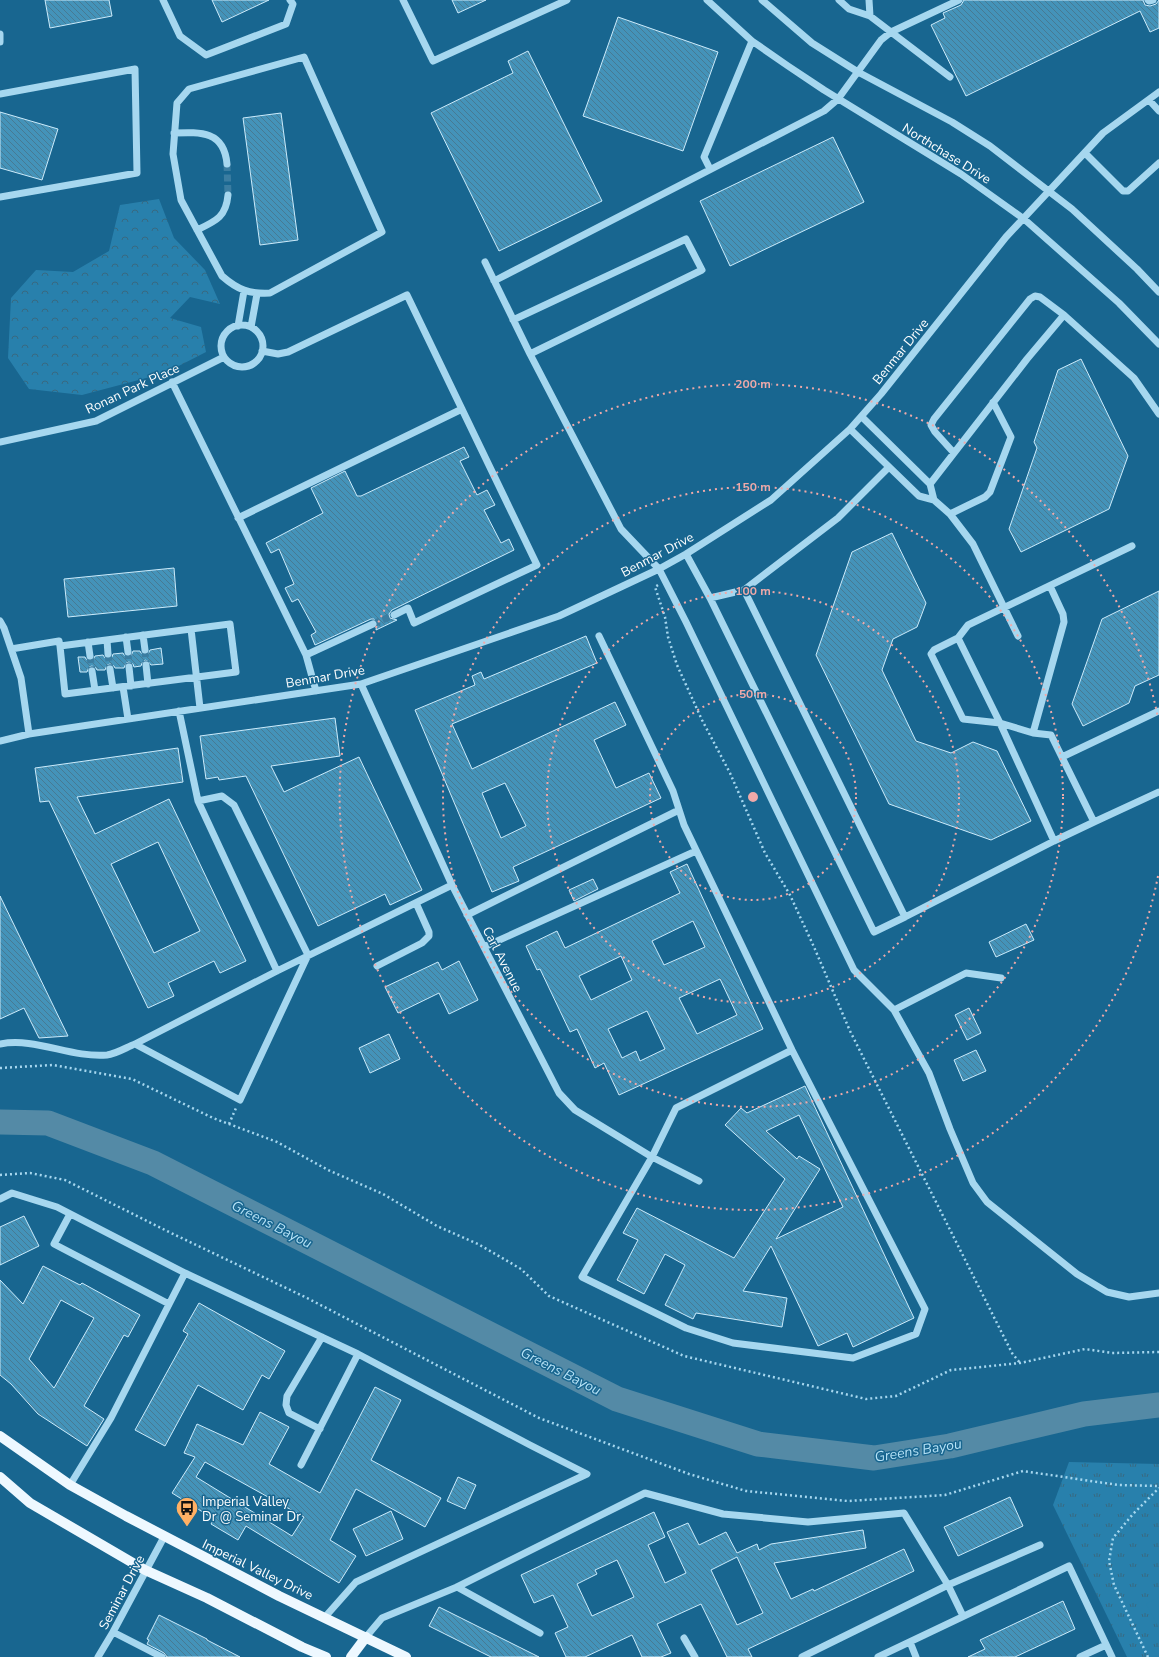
<svg xmlns="http://www.w3.org/2000/svg" width="1159" height="1657" font-family="'Nunito Sans',sans-serif">
<style>
.forest{fill:url(#forest-crowns)}
.park{fill:url(#park-tufts)}
.pitch{fill:#2880ac}
.lines{fill:none;stroke-linecap:round;stroke-linejoin:round}
.river{stroke:#548aa6;stroke-width:25}
.building{fill:url(#building-back-hatch);stroke:#ccebfb;fill-rule:evenodd}
.minor-tunnel{stroke:#3b7da1;stroke-width:7;stroke-dasharray:7 3.5;stroke-linecap:butt}
.path{stroke:#a6d7ef;stroke-width:2.5;stroke-dasharray:2 3;stroke-linecap:butt}
.minor{stroke:#a6d7ef;stroke-width:7}
.major{stroke:#eef8ff;stroke-width:10}
.ring{fill:none;stroke:#efa9a9;stroke-width:2;stroke-dasharray:2 4}
.labels{text-anchor:middle;stroke-width:3;stroke-linejoin:round;paint-order:stroke}
.street-label{font-size:13px;fill:#fff;stroke:#186690}
.poi-label{font-size:13px;fill:#fff;stroke:#186690;text-anchor:start}
.water-label{font-size:14px;font-style:italic;fill:#b6e2f6;stroke:#186690}
.centre{fill:#efa9a9;stroke:#186690;stroke-width:2}
.ring-label{font-size:12px;text-anchor:middle;font-weight:bold;fill:#efa9a9;stroke:#186690;stroke-width:3;stroke-linejoin:round;paint-order:stroke}
</style>
<defs>
<pattern id="forest-crowns" width="20" height="18" patternUnits="userSpaceOnUse"><rect width="20" height="18" fill="#2880ac"/><path d="M2 6a3 3 0 1 1 6 0M12 15a3 3 0 1 1 6 0" fill="none" stroke="#386981"/></pattern>
<pattern id="park-tufts" width="24" height="20" patternUnits="userSpaceOnUse"><rect width="24" height="20" fill="#2880ac"/><path d="M3 7l-1-3M5 7V3M7 7l1-3M15 17l-1-3M17 17v-4M19 17l1-3" fill="none" stroke="#386981"/></pattern>
<pattern id="building-back-hatch" width="6" height="6" patternUnits="userSpaceOnUse"><rect width="6" height="6" fill="#4493b9"/><path d="M-1 5l2 2M0 0l6 6M5-1l2 2" fill="none" stroke="#477a93"/></pattern>
</defs>
<rect width="100%" height="100%" fill="#186690"/>
<path class="forest" d="M159 199 174 238 205 270 220 304 190 297 170 318 201 327 206 352 165 373 82 395 29 389 8 358 11 298 36 270 73 272 109 251 120 205Z"/>
<path class="park" d="M1069 1462 1159 1464V1657H1127L1053 1505Z"/>
<path class="pitch" d="M1159 1597V1628L1146 1604Z"/>
<g class="lines">
<path class="river" d="M0 1122 48 1123 153 1163 617 1399 758 1444 874 1458 950 1446 1084 1414 1159 1405"/>
</g>
<path class="building" d="M45 0H109L112 16 50 28Z
M212 0H269L222 22Z
M452 0H486L458 13Z
M964 0H1143L1145 5 1150 6 1156 4 1159 0V28L1150 32 1140 11 966 96 931 25 945 18 943 13 961 5Z
M618 17 718 52 683 151 583 116Z
M528 51 602 201 499 251 431 113 513 73 508 61Z
M0 112 58 129 42 180 0 168Z
M281 113 298 240 260 245 243 118Z
M833 137 864 202 730 266 700 201Z
M1081 359 1128 456 1109 509 1021 552 1009 529 1037 448 1034 442 1058 370Z
M464 447 469 457 460 461 477 495 487 490 495 505 484 510 501 543 509 539 514 550 392 610 389 614 390 618 397 620 376 630 377 622 374 619H371L315 645 311 635 316 632 298 599 292 602 285 588 294 584 279 549 271 553 266 543 323 513 311 488 345 471 357 496H361Z
M892 533 926 603 917 627 893 639 882 670 916 741 951 753 973 742 997 751 1031 821 991 840 889 804 816 655 852 552Z
M174 568 177 606 68 617 64 579Z
M1159 591V675L1135 686 1129 703 1083 726 1072 704 1102 619Z
M586 636 597 663 452 724 472 769 615 702 626 725 594 740 616 788 649 773 661 798 513 867 519 881 492 892 415 710 475 685 472 676 481 672 484 679ZM505 783 526 826 501 838 482 793Z
M161 648 163 664 151 665 148 661 145 660 142 663 141 666 134 667 133 664 129 662 126 663 124 668H115L114 666 110 664 107 665 105 670H97L96 668 92 666 89 667 87 672H80L78 657H85L86 659 90 661 93 660 95 656 103 655 105 658 109 659 112 657 113 654 123 653 124 655 128 657 131 656 133 651H140L141 653 145 655 148 654 150 650Z
M335 718 340 756 271 766 284 792 359 757 422 890 390 905 385 894 318 926 246 776 219 780 218 777 206 779 200 736Z
M178 748 183 782 77 797 95 834 169 799 246 961 220 973 214 961 168 983 174 996 148 1008 49 801 40 802 35 768ZM158 842 200 931 154 953 111 864Z
M687 864 763 1029 619 1095 604 1063 595 1068 577 1029 570 1032 540 969 537 970 526 946 557 931 565 948 680 893 670 872ZM693 921 705 947 664 965 652 941ZM621 956 632 980 591 1000 579 976ZM720 979 737 1015 697 1034 679 998ZM647 1011 665 1049 640 1061 636 1051 622 1058 608 1029Z
M593 879 598 889 574 901 569 890Z
M0 896 68 1036 39 1038 24 1008 0 1019Z
M1026 924 1034 940 996 957 989 942Z
M459 961 478 1000 449 1014 439 993 398 1013 385 987 438 962 442 970Z
M969 1008 981 1033 967 1040 955 1015Z
M389 1034 400 1059 370 1073 359 1048Z
M976 1050 986 1071 963 1081 954 1060Z
M805 1086 914 1318 853 1347 847 1333 818 1346 771 1246 743 1291 787 1298 782 1327 696 1313 693 1319 665 1305 685 1265 665 1254 644 1294 617 1280 638 1240 623 1233 637 1208 734 1258 785 1179 725 1125 741 1108 747 1113ZM799 1115 843 1207 776 1239 820 1169 799 1156 797 1159 766 1131Z
M24 1216 39 1246 0 1265V1227Z
M43 1266 80 1285 82 1283 140 1315 128 1337 124 1335 84 1406 104 1419 87 1446 38 1414 11 1384 0 1375V1280L23 1304ZM61 1300 94 1318 54 1388 29 1359Z
M199 1303 285 1351 269 1379 262 1375 243 1410 198 1385 165 1446 135 1430 188 1334 183 1331Z
M375 1387 401 1400 371 1460 441 1498 425 1527 356 1489 330 1540 356 1556 339 1583 246 1526 238 1540 211 1524 214 1519 172 1493 195 1457 184 1453 197 1424 243 1445 260 1412 289 1427 269 1464 320 1493ZM205 1462 304 1517 292 1536 196 1477Z
M458 1477 476 1485 465 1509 447 1501Z
M1010 1497 1023 1526 958 1556 944 1527Z
M391 1511 403 1539 366 1556 353 1529Z
M654 1512 665 1537 648 1545 665 1583 686 1573 667 1532 688 1523 699 1545 726 1532 737 1553 757 1544 759 1550 771 1544 863 1530 866 1548 774 1563 791 1599 813 1589 814 1591 904 1549 914 1571 748 1649 752 1657H727L701 1604 657 1624 671 1653 661 1657H642L632 1635 585 1657H566L555 1633 568 1627 553 1595 534 1603 521 1575ZM737 1557 763 1613 737 1625 711 1570ZM617 1560 634 1597 592 1616 577 1584 597 1574 595 1570Z
M1063 1601 1075 1629 1015 1657H968L985 1649 980 1640Z
M439 1607 539 1657H491L429 1626Z
M159 1615 207 1639V1640L240 1657H167L164 1653 147 1644 149 1640 147 1639Z"/>
<g class="lines">
<path class="minor-tunnel" d="M227 164 228 195
M373 624 394 615
M145 650 146 665
M128 652 129 667
M108 654 110 669
M90 656 92 671"/>
<path class="path" d="M658 585 655 587 665 617 668 637 677 665 702 720 730 773 765 853 790 895 814 947 850 1031 1012 1353 1020 1363
M0 1068 53 1065 132 1079 213 1118 277 1142 328 1170 383 1194 437 1226 478 1244 521 1269 549 1296 684 1356 866 1399 896 1396 951 1370 1020 1363 1085 1349 1112 1353 1159 1352
M229 1124 236 1108
M0 1175 30 1173 65 1180 169 1232 307 1298 539 1418 689 1474 746 1491 848 1501 945 1495 1023 1471 1118 1485 1159 1486
M1148 1657 1114 1585 1109 1561 1113 1538 1133 1514 1159 1488"/>
<path class="minor" d="M163 0 180 36 206 55 286 24 293 4 290 0
M403 0 433 61 567 0
M707 0 752 41 788 66 824 90 961 174 1024 219 1119 303 1159 344
M762 0 812 43 858 72 952 122 990 146 1072 209 1137 269 1159 292
M839 0 849 9 870 16 950 77
M869 0 870 16
M1148 0 1149 1 1153 0
M0 34V42
M304 57 382 232 270 293C249 294 238 290 222 276L181 200 173 154 177 103 189 89Z
M0 94 135 69 137 173 0 197
M1149 100 1159 111
M174 133C201 132 224 131 227 164
M1085 153 1123 191H1128L1159 163
M710 169 704 157 752 41
M197 230C216 221 226 217 228 195
M485 262 530 354 621 529 659 569 686 622 854 970 894 1010 929 1073 950 1129 973 1183 987 1202 1077 1274 1107 1292 1129 1297 1159 1293
M494 281 824 111 838 99 881 40 891 32 959 0
M513 320 686 239 702 270 530 354
M221 346a21 21 0 1 1 42 0a21 21 0 1 1-42 0Z
M238 326 244 291
M251 327 257 294
M262 351 278 354 288 352 407 295 537 565 414 623 408 608 394 615
M172 382 306 655 316 691
M850 429 919 496 934 500 930 484 862 417
M0 442 96 421 224 357
M954 453 935 432 931 425 934 419 1030 299 1035 296 1040 297 1064 315
M930 484 1027 359 1064 315 1134 378 1159 414
M934 500 950 514 973 544 1018 636
M950 514 985 497 990 492 1011 437 993 402
M238 518 462 409
M686 554 710 598 874 932 905 917 744 590 838 518 889 467
M710 598 744 590
M0 621 4 628 21 678 29 734
M143 635 145 650
M599 636 673 791 684 825 792 1050 925 1309 916 1334 853 1358 733 1343 686 1328 582 1277 652 1157 676 1108 792 1050
M126 637 128 652
M958 638 1000 723 963 719 931 654 934 650 958 638 968 625 1132 546
M107 640 108 654
M88 642 90 656
M60 646 65 694 236 672 230 624 191 629
M11 649 59 641 60 646 191 629 200 708
M306 655 373 624
M146 665 148 684
M129 667 131 686
M110 669 113 688
M92 671 95 690
M361 684 452 885 559 1093 575 1110 652 1157 699 1181
M123 687 128 719
M179 711 198 801
M1000 723 1033 733 1051 735 1094 822 1159 792
M1033 733 1064 622 1063 614 1050 586
M0 741 29 734 361 684 559 616 659 569 686 554 771 500 850 429 881 394 1006 237 1103 133 1159 92
M1062 757 1159 711
M1054 841 1094 822
M467 915 679 810
M905 917 1054 841 1000 723
M484 947 696 851
M377 966 422 943 429 936V932L416 903
M894 1010 966 973 1001 978
M0 1044C36 1037 70 1058 107 1055 116 1054 127 1047 135 1044L240 1100 308 955 234 805 222 796 198 801 277 971
M135 1044 277 971 452 885
M0 1199 12 1193 57 1207 185 1273 358 1354 530 1445 587 1474 356 1582 325 1617
M70 1214 54 1244 169 1304
M320 1429 289 1413 286 1405 287 1396 322 1337
M301 1465 358 1354
M70 1485 111 1418 185 1273
M457 1587 540 1633
M113 1632 162 1657
M366 1637 382 1618 457 1587 645 1493 723 1514 808 1522 904 1513 948 1585 963 1616
M684 1638 695 1657
M910 1642 916 1657
M98 1657 113 1632 164 1537
M802 1657 948 1585 1040 1545
M878 1657 1069 1566 1112 1657
M1080 1657 1106 1645"/>
<path class="major" d="M0 1436 70 1485 126 1516 279 1596 406 1657
M0 1477 30 1503 145 1570 207 1598 302 1647 326 1657
M351 1657 366 1637"/>
</g>
<g class="ring">
<circle cx="753" cy="797" r="103"/>
<circle cx="753" cy="797" r="206"/>
<circle cx="753" cy="797" r="310"/>
<path d="M1158 876A413 413 0 1 1 1158 718"/>
</g>
<defs>
<g id="bus-pin" transform="scale(1.15)"><path d="M0 17L-7.5 6A9.5 9.5 0 1 1 7.5 6Z" fill="#ffb064" stroke="#186690"/><path d="M-5-6H5V4H4V6H2V4H-2V6H-4V4H-5ZM-3.5-4V0h7V-4ZM-3.5 1.2v1.5H-2V1.2ZM2 1.2v1.5H3.5V1.2Z" fill="#111"/></g>
</defs>
<g fill-rule="evenodd">
<use href="#bus-pin" x="187" y="1508"/>
</g>
<g class="labels">
<g class="street-label">
<text transform="translate(947 153) rotate(32)" y="5">Northchase Drive</text>
<text transform="translate(900 351) rotate(-51)" y="5">Benmar Drive</text>
<text transform="translate(132 388) rotate(-25)" y="5">Ronan Park Place</text>
<text transform="translate(657 554) rotate(-28)" y="5">Benmar Drive</text>
<text transform="translate(325 676) rotate(-10)" y="5">Benmar Drive</text>
<text transform="translate(503 959) rotate(63)" y="5">Carl Avenue</text>
<text transform="translate(258 1569) rotate(26)" y="5">Imperial Valley Drive</text>
<text transform="translate(121 1592) rotate(-62)" y="5">Seminar Drive</text>
</g>
<g class="poi-label">
<text x="202" y="1506">Imperial Valley<tspan x="202" dy="15">Dr @ Seminar Dr</tspan></text>
</g>
<g class="water-label">
<text transform="translate(272 1224) rotate(27)" y="5">Greens Bayou</text>
<text transform="translate(561 1371) rotate(27)" y="5">Greens Bayou</text>
<text transform="translate(918 1450) rotate(-9)" y="5">Greens Bayou</text>
</g>
</g>
<circle cx="753" cy="797" r="6" class="centre"/>
<g class="ring-label">
<text x="753" y="388">200 m</text>
<text x="753" y="491">150 m</text>
<text x="753" y="595">100 m</text>
<text x="753" y="698">50 m</text>
</g>
</svg>
